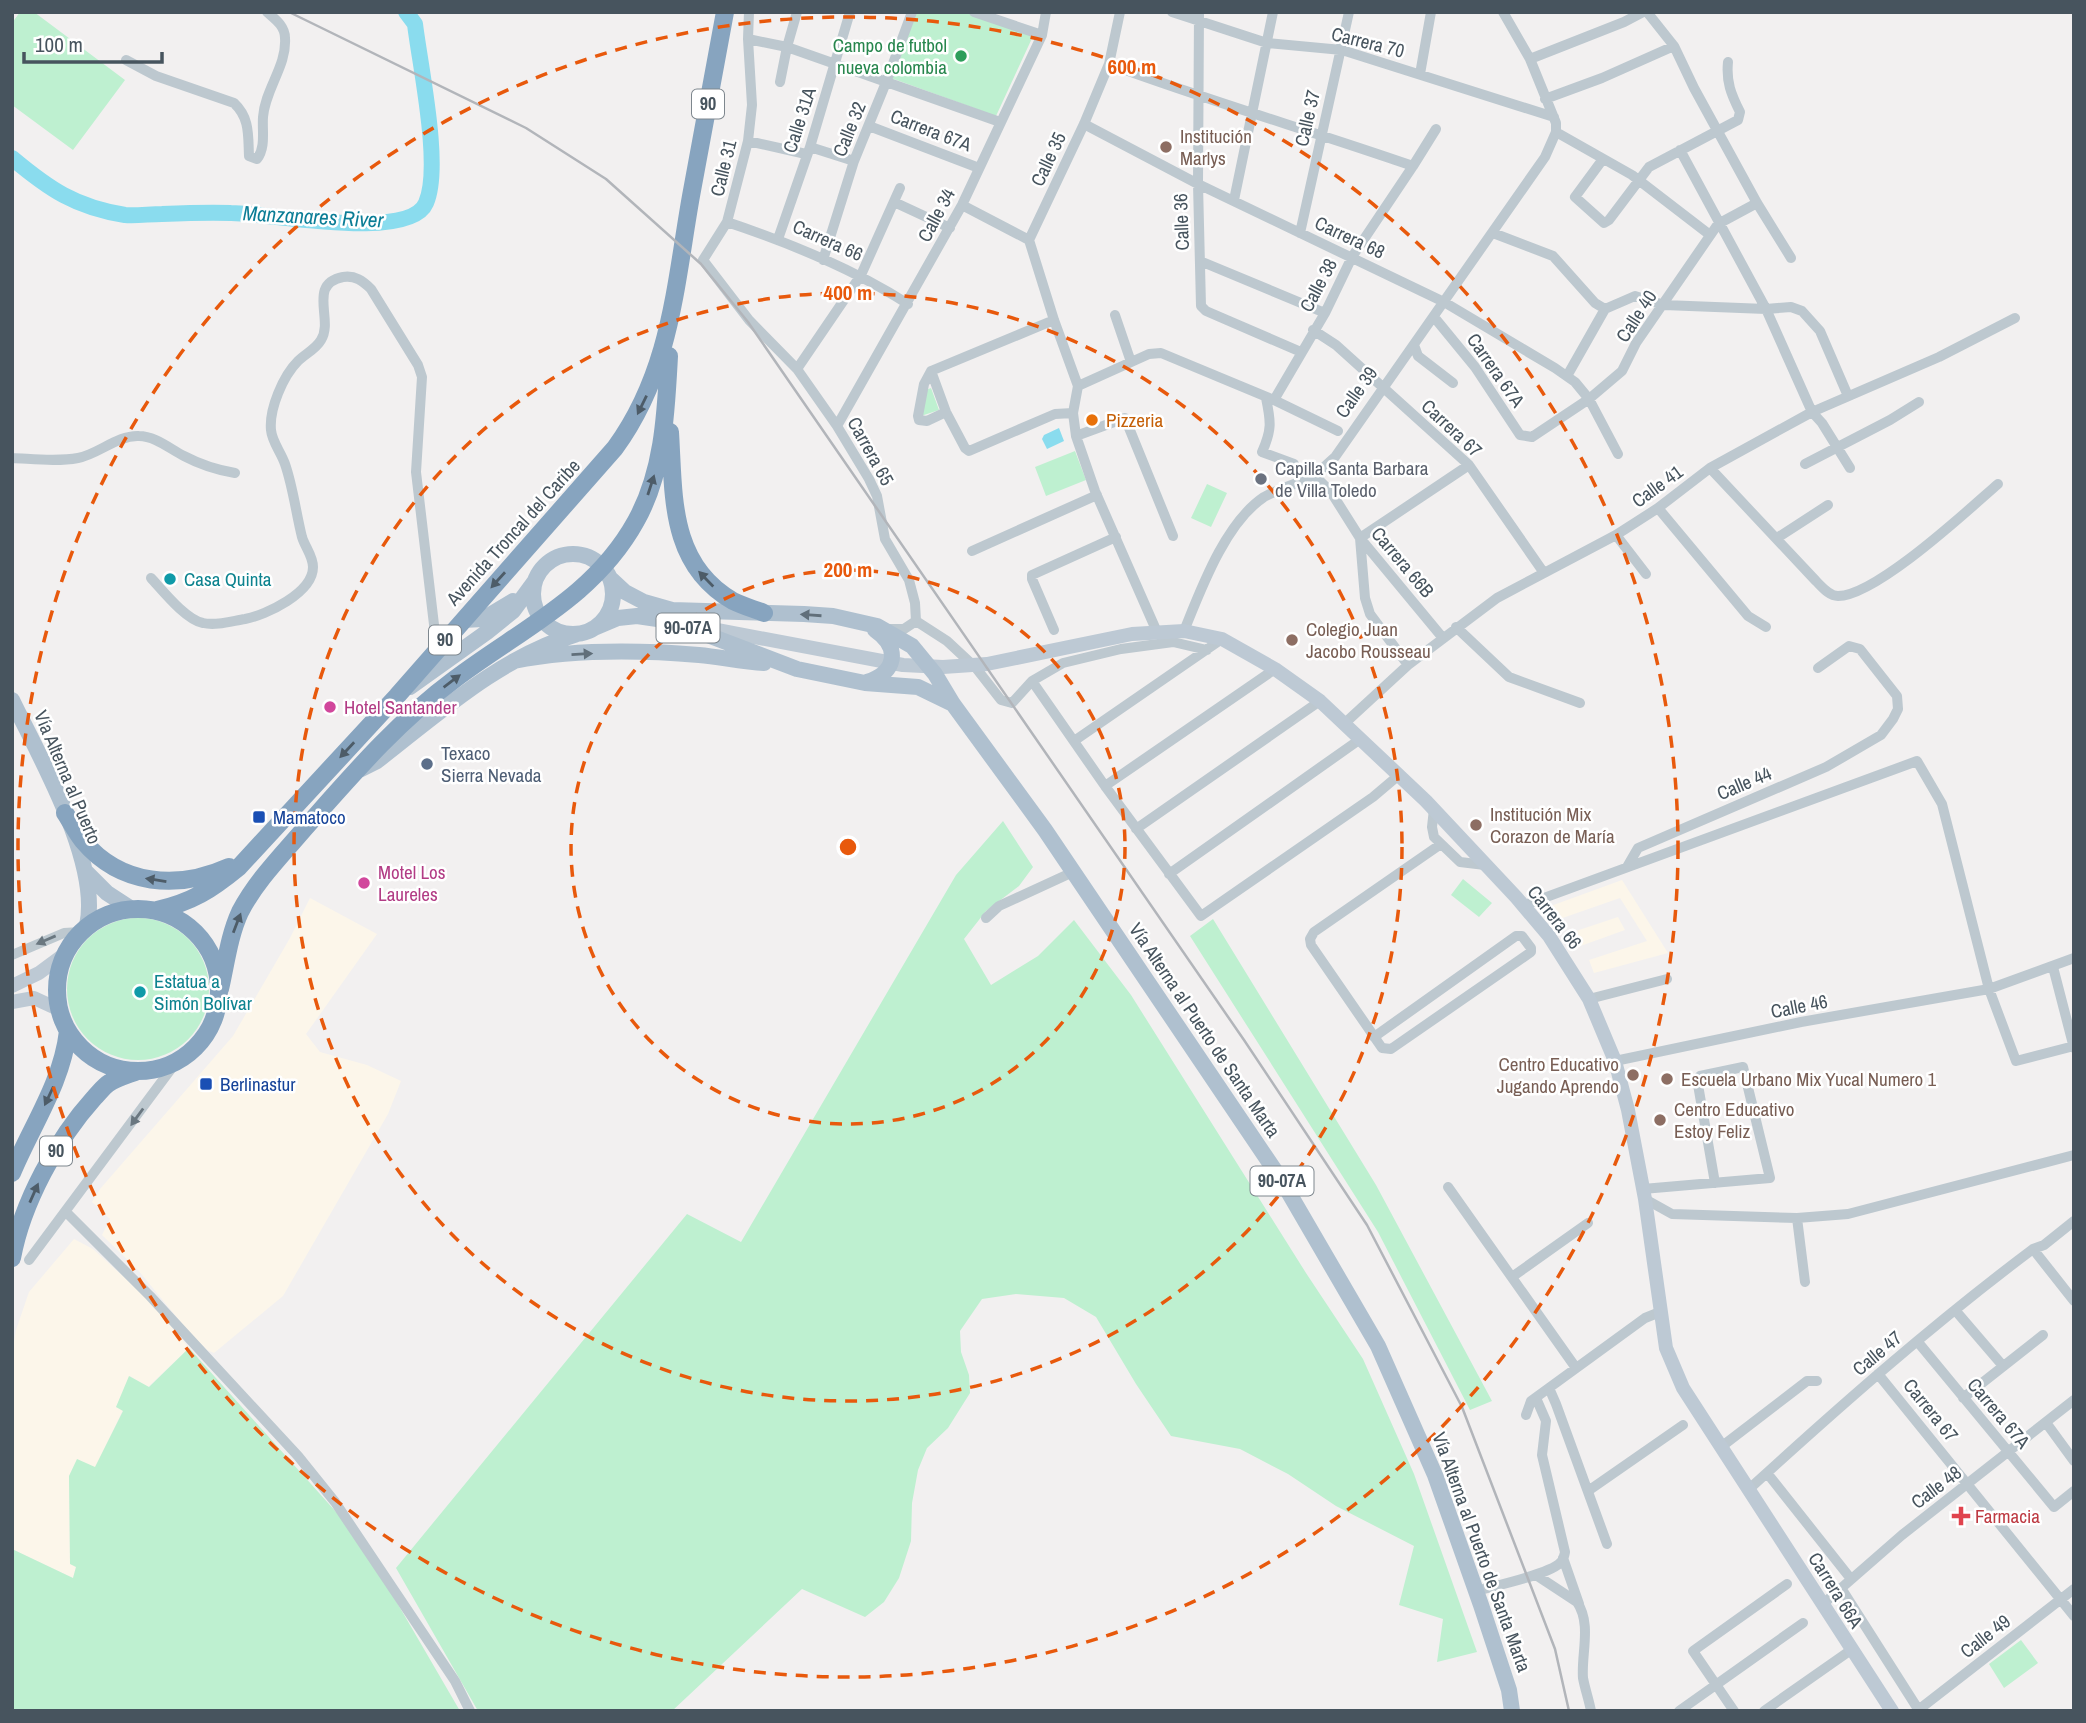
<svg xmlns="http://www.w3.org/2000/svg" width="2086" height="1723" font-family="'Archivo Narrow',sans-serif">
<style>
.commercial{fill:#fcf6ea}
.green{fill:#bef0d0}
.water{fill:#8adcee}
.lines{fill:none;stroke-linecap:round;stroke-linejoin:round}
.river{stroke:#8adcee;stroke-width:16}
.street{stroke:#bdc8cf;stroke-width:10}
.secondary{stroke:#bdc9d4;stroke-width:14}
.primary{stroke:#afc0cf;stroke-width:16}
.highway{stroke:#87a4bf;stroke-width:18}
.rail{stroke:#b2b5ba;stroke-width:2.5}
.oneway{fill:#4d5c68}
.oneway2{fill:#616f7a}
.oneway3{fill:#6a7780}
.ring{fill:none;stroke:#e8590c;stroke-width:3.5;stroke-dasharray:12 9}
.leisure-dot{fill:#2e9e5b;stroke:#fff;stroke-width:2.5}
.education-dot{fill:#8d6e63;stroke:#fff;stroke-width:2.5}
.food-dot{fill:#e8710a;stroke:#fff;stroke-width:2.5}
.worship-dot{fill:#6b7280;stroke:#fff;stroke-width:2.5}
.culture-dot{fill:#0f9aa8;stroke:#fff;stroke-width:2.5}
.hotel-dot{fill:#d1479c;stroke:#fff;stroke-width:2.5}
.service-dot{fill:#5c6f8a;stroke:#fff;stroke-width:2.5}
.transit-dot{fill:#1a4fb4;stroke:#fff;stroke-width:2.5}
.health-dot{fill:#e0444e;stroke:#fff;stroke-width:2.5}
.labels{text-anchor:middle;stroke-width:5;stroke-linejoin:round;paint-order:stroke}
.shield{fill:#fff;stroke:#7e878e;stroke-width:2}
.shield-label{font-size:18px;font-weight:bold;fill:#47545e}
.street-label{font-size:19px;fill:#47545e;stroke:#fff}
.leisure-label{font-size:19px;fill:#27864d;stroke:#fff;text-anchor:end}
.education-label{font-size:19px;fill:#785e54;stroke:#fff;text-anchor:start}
.food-label{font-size:19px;fill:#c56008;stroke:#fff;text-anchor:start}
.worship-label{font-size:19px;fill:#5b616d;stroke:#fff;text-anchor:start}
.culture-label{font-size:19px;fill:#0d838f;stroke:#fff;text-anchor:start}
.hotel-label{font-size:19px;fill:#b23c85;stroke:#fff;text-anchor:start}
.service-label{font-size:19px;fill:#4e5e75;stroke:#fff;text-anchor:start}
.transit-label{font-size:19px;fill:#164399;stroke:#fff;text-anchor:start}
.health-label{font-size:19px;fill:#be3a42;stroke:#fff;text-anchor:start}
.water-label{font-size:21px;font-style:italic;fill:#0b7d96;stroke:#fff}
.centre{fill:#e8590c;stroke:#fff;stroke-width:3.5}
.ring-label{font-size:21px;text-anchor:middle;font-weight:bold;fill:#e8590c;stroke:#fff;stroke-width:5;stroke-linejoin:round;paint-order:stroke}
</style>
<rect width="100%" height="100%" fill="#f2f0f0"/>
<path class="commercial" d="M1622 880 1668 953 1594 973 1589 960 1647 941 1620 898 1554 921 1548 907Z
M310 898 377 934 306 1034 320 1052 367 1065 401 1081 388 1114 283 1296 214 1353 207 1350 189 1332 138 1270 102 1235 110 1219 92 1202 100 1189 233 1036 290 938Z
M1618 917 1625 930 1575 948 1570 933Z
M74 1239 93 1249 151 1302 189 1348 148 1387 130 1376 116 1407 123 1410 95 1468 77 1460 69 1476 70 1563 76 1567 73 1578 12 1549V1353L16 1330 29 1292Z"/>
<path class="green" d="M20 12H34L125 80 73 150 12 105V23Z
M916 12H970L1034 34 996 116 891 78Z
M931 388 939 410 921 416 926 390Z
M1075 451 1086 480 1046 496 1035 467Z
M1207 484 1227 493 1211 527 1191 518Z
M1003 821 1033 867 1019 886 986 911 964 939 991 985 1038 956 1074 920 1131 995 1306 1273 1363 1359 1414 1474 1477 1652 1437 1662 1443 1619 1399 1605 1414 1546 1336 1506 1288 1474 1240 1449 1171 1436 1136 1384 1096 1317 1064 1298 1016 1294 982 1299 960 1331 961 1352 969 1375 970 1393 948 1428 927 1448 918 1470 912 1503 911 1541 899 1578 884 1602 865 1617 802 1589 672 1711H478L396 1568 687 1214 741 1242 956 875Z
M1463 879 1492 903 1479 917 1451 895Z
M67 989a71 71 0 1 1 142 0a71 71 0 1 1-142 0Z
M1213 919 1376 1185 1492 1401 1470 1410 1378 1232 1190 936Z
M189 1348 346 1523 378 1570 460 1711H12V1549L73 1578 76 1567 70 1564 69 1476 77 1459 95 1467 123 1411 116 1407 129 1376 149 1387Z
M2021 1640 2038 1663 2004 1688 1989 1664Z"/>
<path class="water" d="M1059 428 1064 441 1047 449 1042 439 1044 435Z"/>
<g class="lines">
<path class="river" d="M12 158C49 189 75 207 125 215 136 216 150 214 162 214 185 213 208 212 231 213 267 213 410 242 426 203 442 167 420 66 415 24L406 12"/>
<path class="street" d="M749 12 748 39 752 105 748 141 727 222 703 260 749 320 797 369 837 426 869 479 877 496 885 539 909 580 915 603 916 621 947 641 976 668 1001 700 1012 703 1032 681 1063 663 1121 649 1173 642 1207 650
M974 12 1042 35
M1120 12 1109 64 1084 124 1029 240 1054 320 1078 386 1073 413 1076 436 1095 491 1157 632
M1172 12 1267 43 1342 50 1554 117
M1199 12 1198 184 1201 306 1206 311 1301 352
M1647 12 1674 46 1694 88 1757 203 1791 258
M748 39 787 47 1000 122
M1530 59 1624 22 1643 12
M126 60 156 76 234 103C250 118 248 135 249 156L257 159C266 147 262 131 263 117 265 89 287 66 285 38 285 26 275 19 267 12
M1109 64C1209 101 1312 131 1413 166L1352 257 1325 313 1274 400
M1420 74 1431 12
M780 82 787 47 797 12
M1545 99 1602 78 1674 46
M1084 124 1198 184 1444 302 1555 368 1575 382 1589 399 1618 454
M869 126 979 168
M1556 132 1632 175 1710 235
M748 141 806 154
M810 147 854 161
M1680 150 1766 309 1812 412 1822 423 1850 468
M1603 159 1575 197 1604 223 1609 220 1649 167 1738 120 1740 112C1731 94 1726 82 1728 62
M1413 166 1436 129
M1234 200 1273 12
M894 202 950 228
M962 205 1029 240
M727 222C790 243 852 268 908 304
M1300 233 1349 12
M1493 233 1553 256 1595 303 1605 309 1635 296 1664 305 1766 309 1791 307 1802 311 1820 331 1848 396
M778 239 810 147 850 12
M823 260 854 161 887 80 912 12
M1200 261 1325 313
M1115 315 1131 362
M1434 317 1475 367 1520 435 1532 437 1589 399 1622 371 1636 343 1718 224 1757 203
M1313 330 1336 345 1469 465 1544 573
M1414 345 1418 356 1453 383
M797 369 861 275 900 188
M931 371 946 412 965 448 969 451 1055 414 1073 413
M931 371 1054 320
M931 371 924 384 918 416 919 420 927 421 946 412
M1567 376 1605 309
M1078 386 1149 354 1161 353 1274 400 1338 431
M1266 398C1271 422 1272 430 1262 452L1294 464
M837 426 962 205 1042 35 1046 12
M1076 436 1125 418 1173 536
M12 458C34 459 57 462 78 458 99 454 117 435 139 436 155 436 170 449 184 456 201 465 217 470 235 473
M1805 464 1890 420 1919 402
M1710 468 1816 581C1822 587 1829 596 1838 596 1876 596 1968 510 1998 484
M1314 475 1331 492 1360 538 1442 637
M1658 508 1748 616 1766 627
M1616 535 1646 574
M1777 538 1828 505
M972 551 1097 495
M151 578C163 591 186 620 203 623 216 626 232 621 245 619 266 615 313 593 313 567 313 556 305 547 302 537 296 513 293 487 285 464 281 452 272 442 271 430 269 409 283 376 298 361 305 354 316 349 321 340 334 320 307 284 343 277 355 275 363 281 371 289L418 365 422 377 416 472 437 650
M1456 627 1509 677 1580 703
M886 629H904L916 621
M1054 630 1032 579V575L1116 537
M1184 631C1201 589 1225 523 1264 497 1280 488 1298 484 1314 475 1321 471 1328 463 1335 457L1545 157 1556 132V123L1530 59 1503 12
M1408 665 1370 614 1365 598 1360 538 1469 465
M1032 681 1105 786 1201 916 1373 797 1399 775
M1345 723 1408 665 1497 598 1616 535 1658 508 1710 468 1812 412 1939 357 2015 318
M1074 741 1222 639
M1105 786 1275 669
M1434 809 1432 827 1434 837 1460 862 1485 865
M1136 829 1320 701
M1627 867 1638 848 1826 767 1881 735 1893 719 1898 709 1897 696 1860 649 1849 646 1818 668
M1169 874 1359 740
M1522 906 1917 761 1942 804 1989 989 2016 1061 2074 1046
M986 918 999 906 1073 872
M12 955 64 933 81 932
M2053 967 2074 1048
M1589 999 1667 979
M1374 1037 1516 936H1522L1531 948V952L1391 1049 1382 1048 1311 945 1310 939 1314 932 1441 844
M1615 1061 1801 1022 1989 989 2074 958
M1448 1187 1576 1368
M1643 1189 1770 1178 1743 1067 1700 1076 1697 1079 1715 1183
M1645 1199 1672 1214 1797 1218 1848 1214 2074 1155
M66 1212 150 1296 298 1456 335 1502 455 1681 470 1711
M1797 1218 1805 1282
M2033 1249 2074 1301
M29 1260 177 1061
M1512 1277 1588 1223
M1955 1310 2003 1366
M1917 1341 2054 1507 2074 1491
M1878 1374 2074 1616
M1549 1388 1556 1404 1607 1544
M1963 1398 2043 1335
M1526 1415 1531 1401 1645 1318 1660 1312
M2047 1424 2074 1461
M1721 1447 1807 1381H1817
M1767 1473 1851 1579
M1748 1490C1840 1406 1933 1324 2033 1249L2044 1245 2074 1221
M1588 1491 1683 1425
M1563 1558 1579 1604
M1536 1575 1577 1602C1592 1624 1581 1654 1583 1678 1585 1689 1589 1700 1591 1711
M1841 1588 1918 1709
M1476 1591C1494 1586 1551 1574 1561 1562 1564 1559 1564 1556 1565 1552L1542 1455 1546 1421 1536 1398
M1823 1604 1902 1535 2074 1400
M1679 1711 1803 1623
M1734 1711 1693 1651 1787 1584
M1764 1711 1851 1650
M1917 1711 2074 1589"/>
<path class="secondary" d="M696 626 903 665 943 667 987 664 1132 634 1184 631 1222 639 1275 669 1320 701 1426 801 1516 897 1549 936 1589 999 1615 1061 1628 1110 1645 1199 1666 1348 1683 1388 1892 1711
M12 986 39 973 66 953
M12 1002 34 998 60 1010"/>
<path class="primary" d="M533 594a40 40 0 1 1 80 0a40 40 0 1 1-80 0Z
M611 579 625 592 644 602 672 610 804 614 833 616 877 626 912 646 935 674 953 704 1045 830 1282 1181 1378 1346 1435 1475 1481 1605 1509 1690 1512 1711
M463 620 483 619 513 601
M592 629 618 618 637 616 671 621 797 669 865 683 918 687 951 703
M514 661C574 649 639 650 699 655 721 657 742 662 764 663
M867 682C896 673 901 648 875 630
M410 687 487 632 513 611 535 581
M12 700C40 758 101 863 87 926
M361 769 377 761C439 713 500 657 577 634
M86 872 107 893 130 908"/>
<path class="highway" d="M670 432C674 496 669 564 733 601 743 606 754 609 764 613
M65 813C71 822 76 832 83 841 121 886 178 890 229 867
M57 990a81 81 0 1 1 162 0a81 81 0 1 1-162 0Z
M157 910C192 902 211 890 239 867L397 696 615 448C671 371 675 286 691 196 702 135 714 73 725 12
M220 989C226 963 229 936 240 912 256 881 282 855 305 828 351 776 398 721 455 679 521 629 594 597 636 521 664 471 666 411 669 356
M12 1173C32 1125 62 1083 68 1031
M12 1258C22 1203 57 1139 94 1098 99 1093 104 1086 109 1083 117 1078 127 1075 135 1072"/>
<path class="rail" d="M289 12 526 128 606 179 701 264 748 322 1244 1040 1367 1225 1462 1407 1555 1649 1569 1711"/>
</g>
<defs><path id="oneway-solid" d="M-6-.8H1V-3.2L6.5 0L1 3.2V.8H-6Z" transform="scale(1.75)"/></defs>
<g class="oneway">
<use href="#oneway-solid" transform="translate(642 405) rotate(116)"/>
<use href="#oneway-solid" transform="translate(651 485) rotate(-72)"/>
<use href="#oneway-solid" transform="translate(706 579) rotate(-134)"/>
<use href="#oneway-solid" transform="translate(498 580) rotate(132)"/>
<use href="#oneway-solid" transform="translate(452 681) rotate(-37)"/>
<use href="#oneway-solid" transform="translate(347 750) rotate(133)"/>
<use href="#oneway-solid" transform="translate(156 880) rotate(-171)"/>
<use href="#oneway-solid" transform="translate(237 923) rotate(-69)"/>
<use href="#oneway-solid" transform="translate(49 1096) rotate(115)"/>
<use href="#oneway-solid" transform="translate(34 1193) rotate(-66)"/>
</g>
<g class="oneway2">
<use href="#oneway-solid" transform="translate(811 615) rotate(-176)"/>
<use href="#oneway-solid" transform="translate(582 654) rotate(-3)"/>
</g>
<g class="oneway3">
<use href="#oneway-solid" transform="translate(46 940) rotate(157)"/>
<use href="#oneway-solid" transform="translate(137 1117) rotate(126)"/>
</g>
<g class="ring">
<circle cx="848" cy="847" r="277"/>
<circle cx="848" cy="847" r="554"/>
<circle cx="848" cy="847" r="830"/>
</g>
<circle class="leisure-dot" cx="961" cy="56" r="7"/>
<g class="education-dot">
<circle cx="1166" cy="147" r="7"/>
<circle cx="1292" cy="640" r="7"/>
<circle cx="1476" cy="825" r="7"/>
<circle cx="1633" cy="1075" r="7"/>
<circle cx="1667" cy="1079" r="7"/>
<circle cx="1660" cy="1120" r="7"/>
</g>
<circle class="food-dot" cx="1092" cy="420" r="7"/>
<circle class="worship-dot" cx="1261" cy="479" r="7"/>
<g class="culture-dot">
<circle cx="170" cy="579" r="7"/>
<circle cx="140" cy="992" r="7"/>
</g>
<g class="hotel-dot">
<circle cx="330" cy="707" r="7"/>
<circle cx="364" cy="883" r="7"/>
</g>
<circle class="service-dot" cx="427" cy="764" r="7"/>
<g class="transit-dot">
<rect x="252" y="810" width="14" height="14" rx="3.5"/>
<rect x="199" y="1077" width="14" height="14" rx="3.5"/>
</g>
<path class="health-dot" d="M1957.5 1505.5h7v7h7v7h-7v7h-7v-7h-7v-7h7z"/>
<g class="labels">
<g class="shield">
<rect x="692" y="89.5" width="32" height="29" rx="5"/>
<rect x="656.5" y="613.5" width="63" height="29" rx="5"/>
<rect x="429" y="625.5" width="32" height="29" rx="5"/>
<rect x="40" y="1136.5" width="32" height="29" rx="5"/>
<rect x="1250.5" y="1166.5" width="63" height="29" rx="5"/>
</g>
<g class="shield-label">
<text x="708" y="110">90</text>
<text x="688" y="634">90-07A</text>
<text x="445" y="646">90</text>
<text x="56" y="1157">90</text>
<text x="1282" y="1187">90-07A</text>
</g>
<g class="street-label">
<text transform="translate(1368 42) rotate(14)" y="7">Carrera 70</text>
<text transform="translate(1307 118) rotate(-77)" y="7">Calle 37</text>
<text transform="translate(799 120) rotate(-72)" y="7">Calle 31A</text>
<text transform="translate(849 129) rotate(-68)" y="7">Calle 32</text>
<text transform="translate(931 130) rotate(21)" y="7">Carrera 67A</text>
<text transform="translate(1048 159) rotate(-65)" y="7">Calle 35</text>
<text transform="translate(723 168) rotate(-76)" y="7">Calle 31</text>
<text transform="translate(936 215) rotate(-62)" y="7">Calle 34</text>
<text transform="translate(1181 222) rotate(-92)" y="7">Calle 36</text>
<text transform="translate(1350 237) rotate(25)" y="7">Carrera 68</text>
<text transform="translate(828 240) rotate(24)" y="7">Carrera 66</text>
<text transform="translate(1318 285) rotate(-62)" y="7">Calle 38</text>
<text transform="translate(1636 316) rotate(-57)" y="7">Calle 40</text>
<text transform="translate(1496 370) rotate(55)" y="7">Carrera 67A</text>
<text transform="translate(1356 392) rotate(-55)" y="7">Calle 39</text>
<text transform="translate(1452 428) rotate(43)" y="7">Carrera 67</text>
<text transform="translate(871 451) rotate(61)" y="7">Carrera 65</text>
<text transform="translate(1657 486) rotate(-36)" y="7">Calle 41</text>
<text transform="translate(513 532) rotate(-48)" y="7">Avenida Troncal del Caribe</text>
<text transform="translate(1403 562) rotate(50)" y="7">Carrera 66B</text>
<text transform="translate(68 777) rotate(67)" y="7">Vía Alterna al Puerto</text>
<text transform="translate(1744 783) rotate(-23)" y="7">Calle 44</text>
<text transform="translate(1555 917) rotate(52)" y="7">Carrera 66</text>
<text transform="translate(1799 1006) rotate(-11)" y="7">Calle 46</text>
<text transform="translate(1205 1030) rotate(56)" y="7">Vía Alterna al Puerto de Santa Marta</text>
<text transform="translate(1877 1353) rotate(-40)" y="7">Calle 47</text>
<text transform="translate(1931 1410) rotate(51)" y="7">Carrera 67</text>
<text transform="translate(1999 1413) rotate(50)" y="7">Carrera 67A</text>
<text transform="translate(1936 1487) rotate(-37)" y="7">Calle 48</text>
<text transform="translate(1482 1552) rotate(70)" y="7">Vía Alterna al Puerto de Santa Marta</text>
<text transform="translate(1836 1590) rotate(58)" y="7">Carrera 66A</text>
<text transform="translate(1985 1636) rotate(-38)" y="7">Calle 49</text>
</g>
<g class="leisure-label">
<text x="947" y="52">Campo de futbol<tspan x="947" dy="22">nueva colombia</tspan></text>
</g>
<g class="education-label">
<text x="1180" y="143">Institución<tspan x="1180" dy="22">Marlys</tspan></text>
<text x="1306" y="636">Colegio Juan<tspan x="1306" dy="22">Jacobo Rousseau</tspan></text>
<text x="1490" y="821">Institución Mix<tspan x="1490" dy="22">Corazon de María</tspan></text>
<text x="1619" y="1071" text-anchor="end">Centro Educativo<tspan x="1619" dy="22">Jugando Aprendo</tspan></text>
<text x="1681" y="1086">Escuela Urbano Mix Yucal Numero 1</text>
<text x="1674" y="1116">Centro Educativo<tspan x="1674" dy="22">Estoy Feliz</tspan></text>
</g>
<g class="food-label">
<text x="1106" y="427">Pizzeria</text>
</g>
<g class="worship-label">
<text x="1275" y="475">Capilla Santa Barbara<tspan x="1275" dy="22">de Villa Toledo</tspan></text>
</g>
<g class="culture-label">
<text x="184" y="586">Casa Quinta</text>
<text x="154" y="988">Estatua a<tspan x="154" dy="22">Simón Bolívar</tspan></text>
</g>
<g class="hotel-label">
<text x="344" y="714">Hotel Santander</text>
<text x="378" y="879">Motel Los<tspan x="378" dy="22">Laureles</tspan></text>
</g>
<g class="service-label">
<text x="441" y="760">Texaco<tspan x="441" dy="22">Sierra Nevada</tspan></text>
</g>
<g class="transit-label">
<text x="273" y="824">Mamatoco</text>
<text x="220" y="1091">Berlinastur</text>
</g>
<g class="health-label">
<text x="1975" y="1523">Farmacia</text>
</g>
<g class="water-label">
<text transform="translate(313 217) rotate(3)" y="7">Manzanares River</text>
</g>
</g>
<circle cx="848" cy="847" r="10" class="centre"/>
<g class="ring-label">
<text x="1132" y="74">600 m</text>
<text x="848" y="300">400 m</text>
<text x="848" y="577">200 m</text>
</g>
<rect width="2086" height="1723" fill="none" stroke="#47545e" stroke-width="28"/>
<path d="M24 52v10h138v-10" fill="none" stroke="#47545e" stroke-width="3.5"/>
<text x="35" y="52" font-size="21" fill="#47545e" stroke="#ffffff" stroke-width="5" paint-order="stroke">100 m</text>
</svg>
